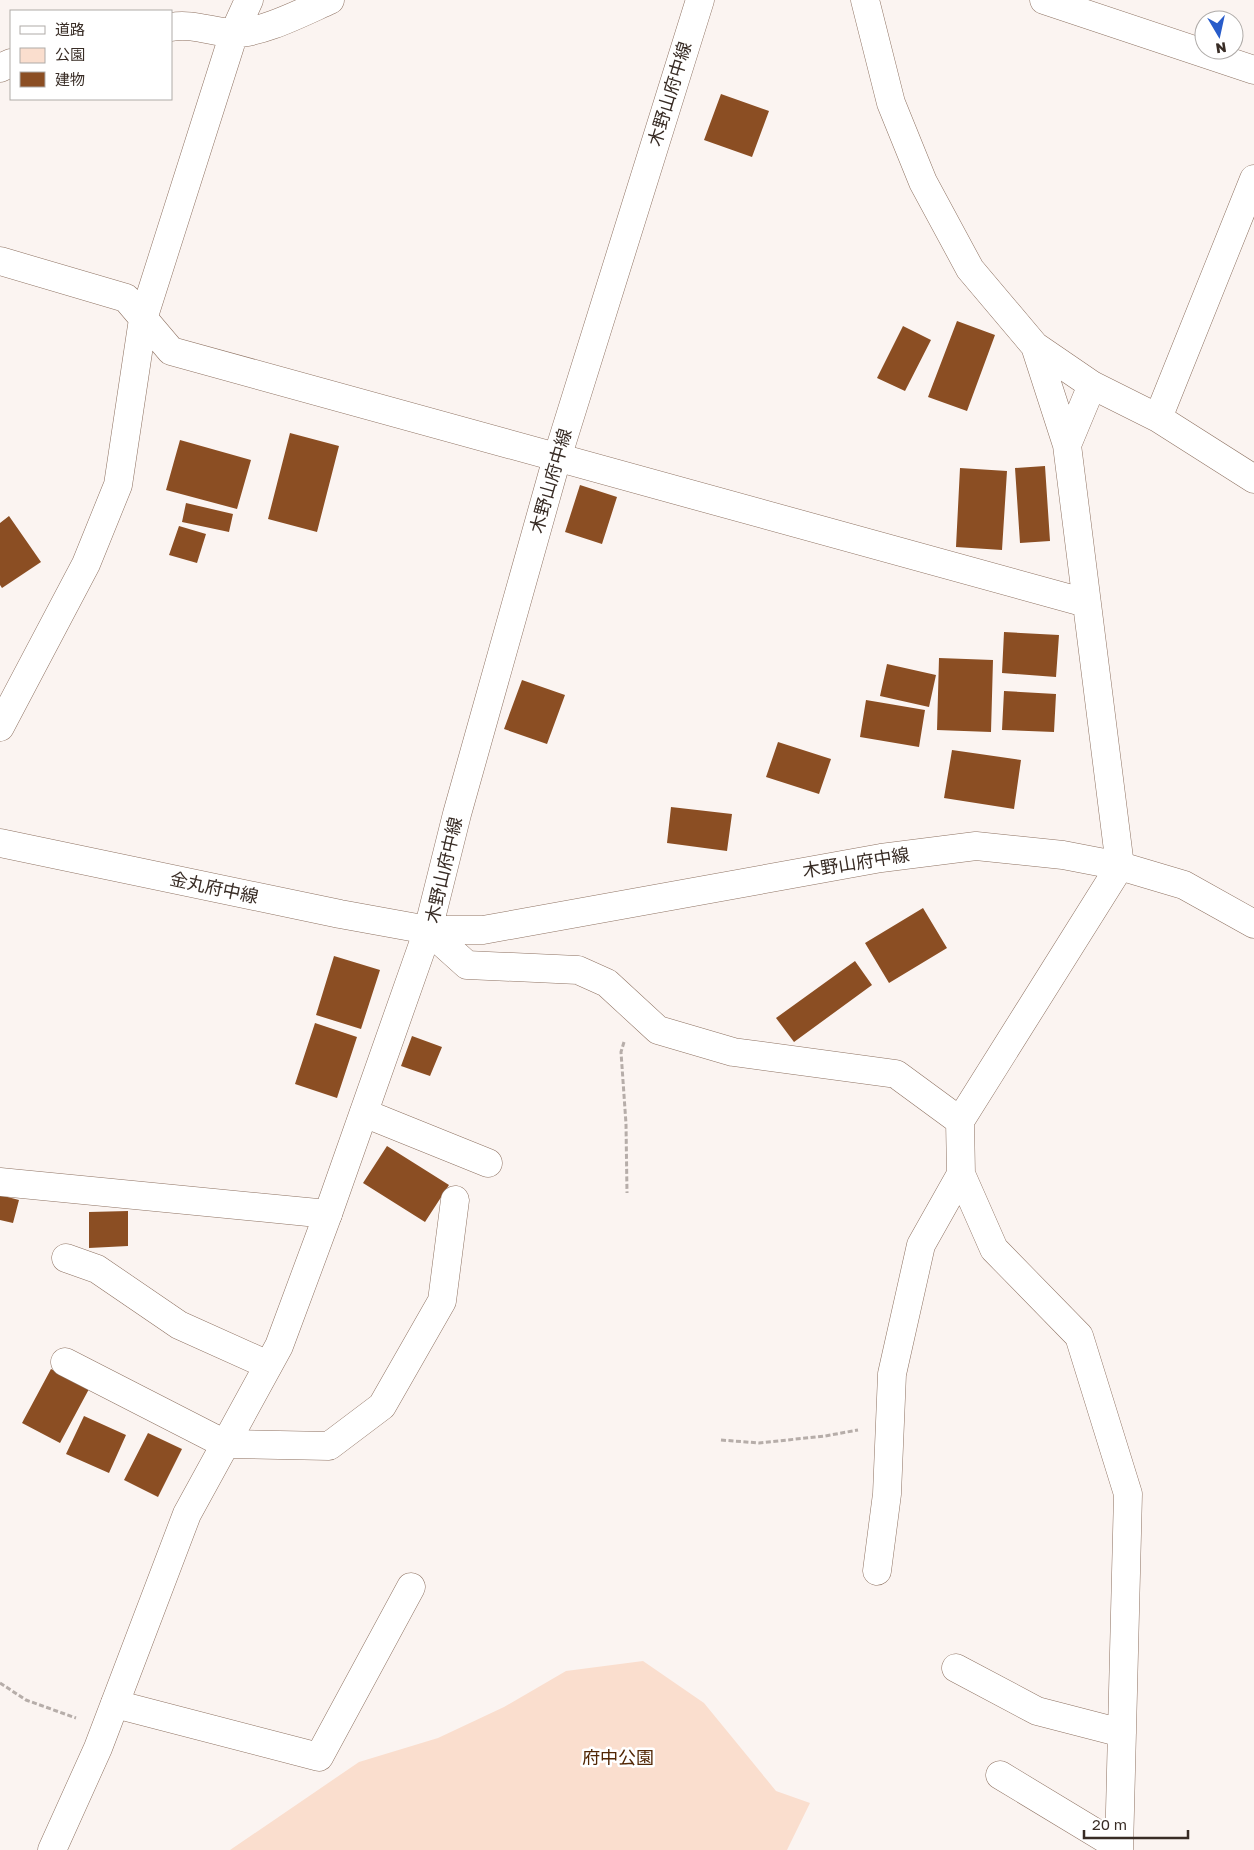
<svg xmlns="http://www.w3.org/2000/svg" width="1254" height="1850" font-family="'Golos Text','Noto Sans JP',sans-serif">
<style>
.green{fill:#fadece}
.building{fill:#8b4e23}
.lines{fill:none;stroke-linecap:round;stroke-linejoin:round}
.minor-casing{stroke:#8e7262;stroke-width:29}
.tertiary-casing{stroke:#8e7262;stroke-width:29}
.secondary-casing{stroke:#8e7262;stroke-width:29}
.path{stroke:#b6ada9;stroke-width:3;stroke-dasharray:5 2.5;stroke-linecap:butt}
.minor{stroke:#fff;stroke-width:28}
.tertiary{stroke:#fff;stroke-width:28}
.secondary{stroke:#fff;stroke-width:28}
.labels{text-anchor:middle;stroke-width:5;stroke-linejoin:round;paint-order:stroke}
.street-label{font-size:18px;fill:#382c25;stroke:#fff}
.park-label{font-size:18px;fill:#522705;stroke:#fff}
</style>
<rect width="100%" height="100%" fill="#fbf4f1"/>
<path class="green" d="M643 1661 704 1703 776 1791 810 1803 787 1850H230L359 1762 438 1738 504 1707 566 1671Z"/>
<path class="building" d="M721 94 769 111 752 157 704 140Z
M957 321 995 335 967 411 928 397Z
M903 326 931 340 905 391 877 378Z
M290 433 339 446 317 532 268 519Z
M180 440 251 460 237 509 166 490Z
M1045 466 1050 541 1020 543 1015 468Z
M960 468 1007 471 1002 550 956 547Z
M580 485 617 497 602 544 565 532Z
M186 503 233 514 229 532 182 522Z
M9 516 41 562 2 588 0 585V523Z
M179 526 206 534 197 563 169 555Z
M1004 632 1059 635 1056 677 1002 673Z
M939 658 993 660 991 732 937 730Z
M887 664 936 675 929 707 880 696Z
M522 680 565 695 547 744 504 729Z
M1004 691 1056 694 1054 732 1002 730Z
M866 700 925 710 919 747 860 737Z
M778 742 831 759 819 794 766 777Z
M952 750 1021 760 1014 809 944 798Z
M671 807 732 814 727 851 667 843Z
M923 908 947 948 889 983 865 943Z
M334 956 380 970 361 1029 316 1015Z
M855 961 872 985 794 1042 776 1018Z
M315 1023 357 1037 337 1098 295 1084Z
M412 1036 442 1047 430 1076 401 1066Z
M387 1146 449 1185 425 1222 363 1183Z
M0 1195 19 1200 13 1223 0 1220Z
M128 1211V1246L89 1248V1212Z
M51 1369 89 1389 60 1443 22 1423Z
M84 1416 126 1435 109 1473 66 1454Z
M148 1433 182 1449 158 1497 124 1480Z"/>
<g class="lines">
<g class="minor-casing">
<path id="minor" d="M865 0 891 103 923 182 970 269 1035 346 1092 385 1158 418 1254 479
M1044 0 1254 70
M171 27C192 23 212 32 232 33 259 35 305 11 330 0
M0 68 11 63
M0 261 126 298 171 351 1086 603
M1035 346 1067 445
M1092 385 1067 445 1120 866 960 1121 961 1174 994 1249 1079 1336 1128 1494 1119 1850
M1158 418 1254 179
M0 727 86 564 118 485 143 319 234 33 249 0
M428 930 467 965 578 970 607 983 658 1030 733 1052 896 1074 960 1121
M364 1113 488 1163
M0 1182 328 1214
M66 1258 97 1269 179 1325 268 1365
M65 1362 225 1444 329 1446 382 1406 442 1301 455 1200
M877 1571 887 1494 892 1374 921 1245 961 1174
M956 1668 1037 1711 1122 1733
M115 1704 319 1757 411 1587
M1000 1775 1119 1847"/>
</g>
<g class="tertiary-casing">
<path id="tertiary" d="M52 1850 98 1748 187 1514 279 1346 328 1214 428 930"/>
</g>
<g class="secondary-casing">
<path id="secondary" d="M0 843 340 914 428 930H483L881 858 976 846 1063 855 1120 866 1184 885 1254 924
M428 930 457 814 557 458 700 0"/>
</g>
<path class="path" d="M624 1042 621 1052 626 1124 627 1193
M721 1440 759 1443 825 1436 858 1430
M0 1683 26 1700 76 1718"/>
<use href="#minor" class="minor"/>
<use href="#tertiary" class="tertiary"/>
<use href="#secondary" class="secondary"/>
</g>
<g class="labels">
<g class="street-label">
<text transform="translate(670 94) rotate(-73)" y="6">木野山府中線</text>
<text transform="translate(551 481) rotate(-74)" y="6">木野山府中線</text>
<text transform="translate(856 863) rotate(-9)" y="6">木野山府中線</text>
<text transform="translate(444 870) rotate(-77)" y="6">木野山府中線</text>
<text transform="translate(214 888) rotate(12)" y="6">金丸府中線</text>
</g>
<g class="park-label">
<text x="618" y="1764">府中公園</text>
</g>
</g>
<rect x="10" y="10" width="162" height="90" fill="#ffffff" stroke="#afaba8"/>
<rect x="20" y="26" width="25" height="8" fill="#ffffff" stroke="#afaba8"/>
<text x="55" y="35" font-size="15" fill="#382c25">道路</text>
<rect x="20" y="48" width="25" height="15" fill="#fadece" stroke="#afaba8"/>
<text x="55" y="60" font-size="15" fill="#382c25">公園</text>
<rect x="20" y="72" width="25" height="15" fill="#8b4e23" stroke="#afaba8"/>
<text x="55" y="85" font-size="15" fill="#382c25">建物</text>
<g transform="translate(1219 35) rotate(171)"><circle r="24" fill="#ffffff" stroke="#afaba8"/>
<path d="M0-4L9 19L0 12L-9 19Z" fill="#285cca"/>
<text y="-8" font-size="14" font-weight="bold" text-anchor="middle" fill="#382c25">N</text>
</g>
<path d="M1084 1830v8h104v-8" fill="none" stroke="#382c25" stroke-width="2.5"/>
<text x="1092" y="1830" font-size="15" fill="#382c25" stroke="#ffffff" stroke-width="4" paint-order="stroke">20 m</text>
</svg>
